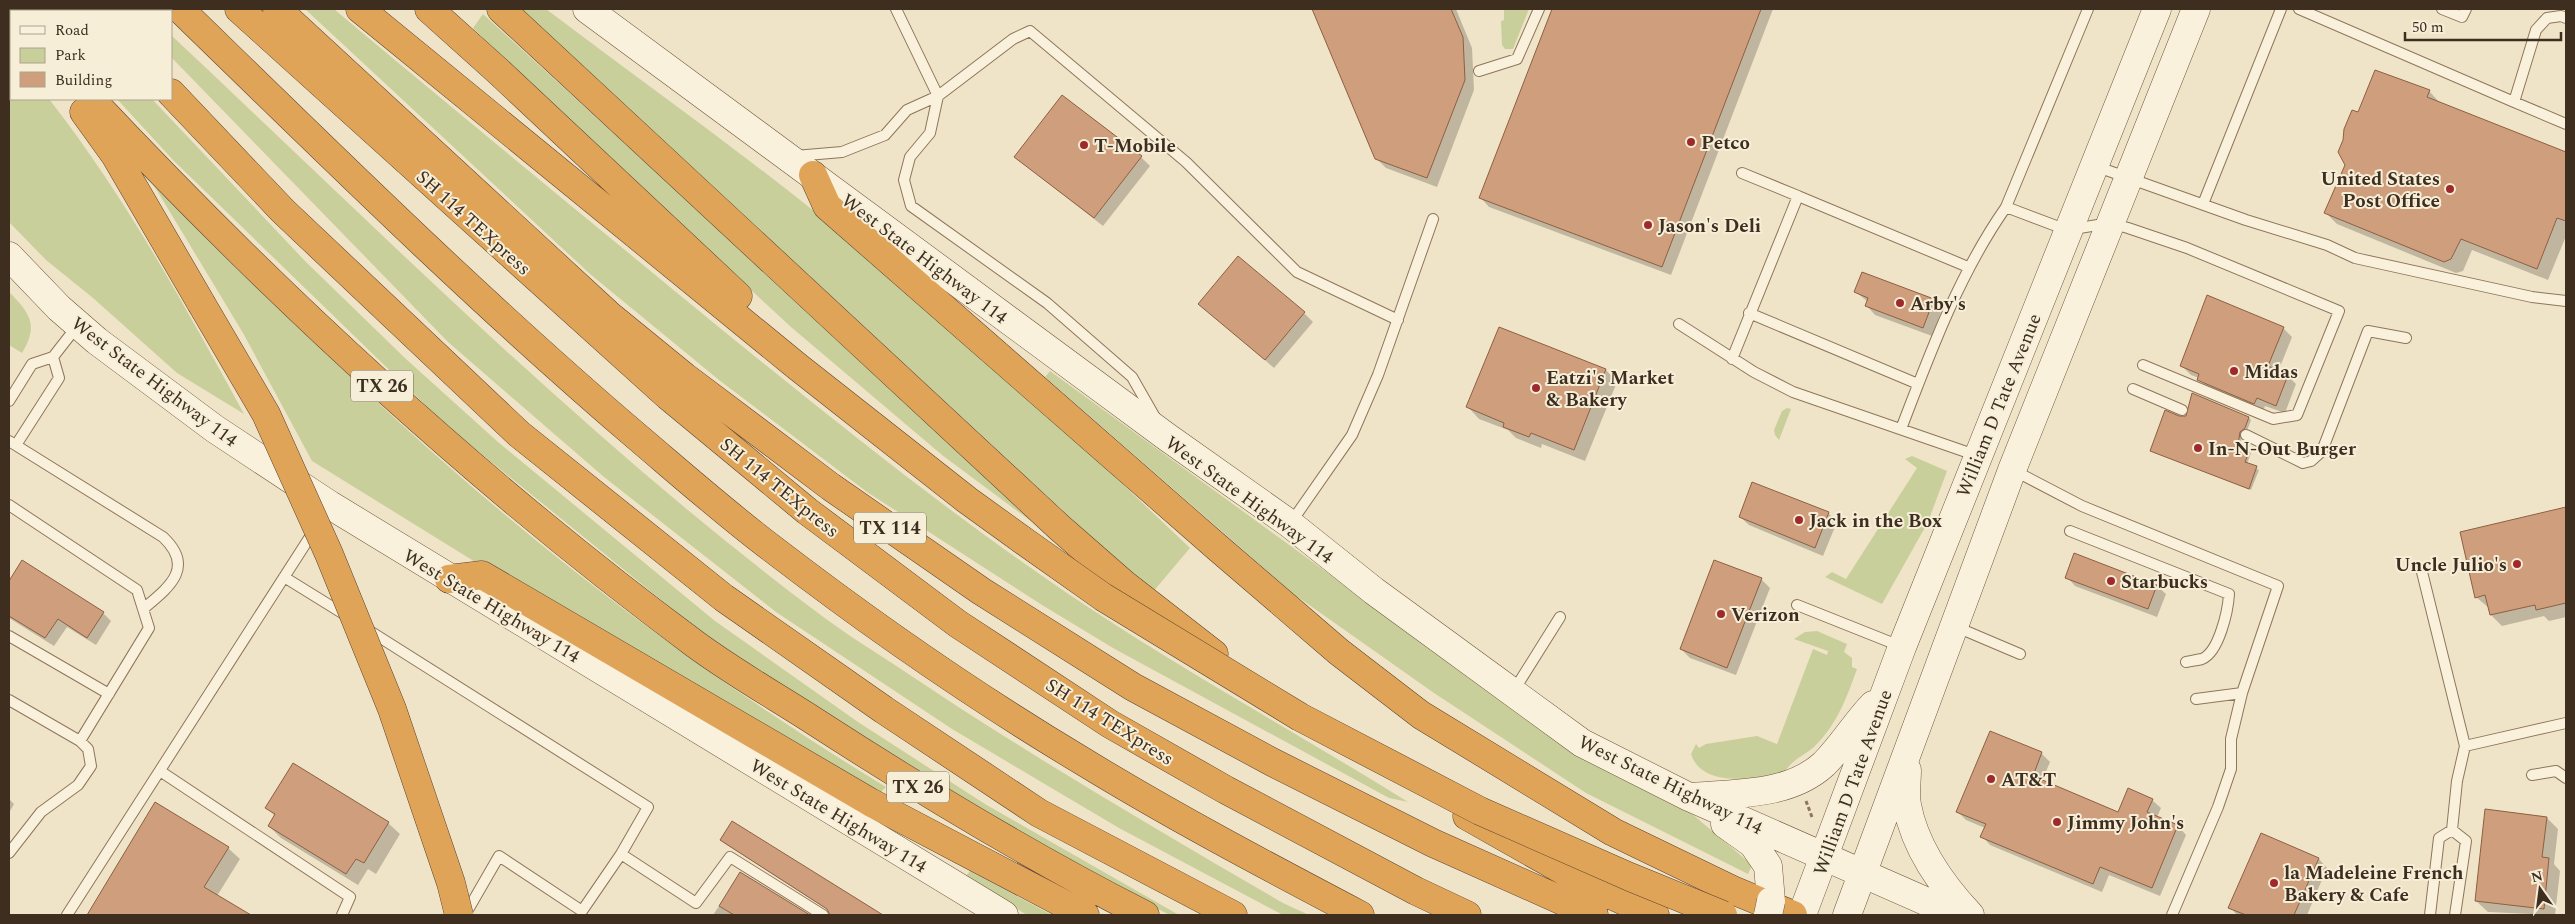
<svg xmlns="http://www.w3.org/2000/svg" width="2575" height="924" font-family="Spectral,serif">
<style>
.green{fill:#c9cf9b}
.shadow{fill:#0003}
.building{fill:#cf9f7d;stroke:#8d5f41}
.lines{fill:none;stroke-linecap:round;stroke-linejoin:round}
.service-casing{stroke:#8d765c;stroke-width:12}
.secondary-casing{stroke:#6f573f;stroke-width:29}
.motorway-casing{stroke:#5b4430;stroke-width:29}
.path{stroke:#8d765c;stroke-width:3;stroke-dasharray:4 2.5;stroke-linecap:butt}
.service{stroke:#faf1dc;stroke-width:10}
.secondary{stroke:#faf1dc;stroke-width:28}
.motorway{stroke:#e0a458;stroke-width:28}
.secondary-bridge-casing{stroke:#6f573f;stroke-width:29;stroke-linecap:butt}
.motorway-bridge-casing{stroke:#5b4430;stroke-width:29;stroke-linecap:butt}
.secondary-bridge{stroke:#faf1dc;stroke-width:28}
.motorway-bridge{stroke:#e0a458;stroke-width:28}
.poi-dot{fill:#9e2a2b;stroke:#f7eed8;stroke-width:2}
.labels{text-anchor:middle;stroke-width:4;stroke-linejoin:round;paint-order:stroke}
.shield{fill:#f7eed8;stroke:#756857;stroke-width:1}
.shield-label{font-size:18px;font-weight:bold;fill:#3d2e20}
.poi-label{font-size:19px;font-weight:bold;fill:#3d2e20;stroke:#f7eed8;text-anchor:start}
.street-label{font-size:19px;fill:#3d2e20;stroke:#f7eed8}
</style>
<rect width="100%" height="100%" fill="#f0e4c8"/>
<path class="green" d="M305 9H334C447 104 562 198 676 292 802 395 929 499 1064 591 1176 667 1294 731 1408 802L1389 798 1113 648 1042 605 867 492 719 380 590 274Z
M521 9H546C657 93 772 173 878 264 985 355 1088 451 1190 548L1152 593Z
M1500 9H1529L1513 49H1505L1502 45 1501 21 1504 20V10Z
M483 14 806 309 1040 528 942 455 791 327 568 121 473 28Z
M171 35C382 233 586 439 818 613 847 635 877 653 907 673 1029 755 1156 829 1283 903L1309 915H1283L1119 828 952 729 776 612 604 477 448 342 171 57Z
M9 46 11 50V99H49C125 196 185 306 244 414L177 373 93 298 46 260 9 222Z
M117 99H152L305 261 406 359 498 442 715 621 858 722 985 804 1179 915H1170L1083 872 977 811 713 642 447 426 173 160Z
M144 169C228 255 311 342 400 423 550 560 713 682 886 787L878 795 527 594 312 461 243 333Z
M9 292C30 313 39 325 22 353L9 345Z
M1050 371 1508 704 1597 764 1691 813 1752 865 1748 874 1586 793 1434 693 1295 595 1045 377Z
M1787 408 1791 409 1779 440 1775 435 1774 430 1782 411Z
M1912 456 1947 471 1928 522 1882 604 1825 577 1832 572 1846 579 1917 468 1905 459Z
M1817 631 1847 644 1844 652 1852 658V667L1857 669C1847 697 1837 725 1814 747 1804 756 1791 760 1785 772 1758 779 1702 789 1691 754L1696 744 1699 748 1706 744 1757 736 1777 744 1813 649 1827 655 1828 651 1794 639 1805 632Z
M970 871 1052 915H1027L965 877Z"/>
<path class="shadow" d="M1313 9H1456L1472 48 1474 90 1437 187 1386 168 1376 158Z
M1553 9H1773L1671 275 1489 207 1481 198Z
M2429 91 2441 104 2566 153V236L2548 280 2472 250 2463 271 2456 273 2337 224 2326 213 2346 165 2358 113Z
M1015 157H1141L1150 166 1103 226Z
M1856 292 1933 300 1942 309 1932 336 1875 315 1867 306 1868 302Z
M1200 304 1304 313 1313 322 1274 368Z
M1500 328 1606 370 1617 382 1585 461 1542 444 1541 448 1516 438 1508 430 1479 419 1468 407Z
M2283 328 2292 337 2278 372 2288 376 2296 384 2285 413 2265 406 2263 412 2207 388 2199 378 2191 375 2182 366Z
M2179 418H2249L2251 420 2247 431 2242 435 2240 447 2251 453 2247 464 2259 470 2251 490 2151 451Z
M2566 508V617L2549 621 2544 616 2502 626 2491 615 2489 608 2476 597 2461 533Z
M1828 513 1837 522 1823 556 1749 525 1740 517Z
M2075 555 2157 586 2166 594 2157 617 2075 586 2067 577Z
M22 562 103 613 111 621 96 645 67 627 54 646 9 618V583Z
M1761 579 1770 588 1736 675 1690 658 1681 649Z
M1991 732 2042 754 2050 762 2042 781 2119 813 2152 800 2161 808 2157 817 2178 826 2186 835 2160 896 2109 875 2102 892 1990 845 1982 836 1985 828 1966 820 1957 811Z
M294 765 388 823 400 834 376 874 368 869 358 885 281 838 269 826 275 816 267 808Z
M9 799 14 804 9 813Z
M156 804 228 848 240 859 217 896 248 915H88Z
M2547 818 2558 829 2554 864 2560 871 2555 915 2488 912 2476 901Z
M732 823 881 915H830L828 910 724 843 722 840Z
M2262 834 2319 859 2327 868 2307 915H2237L2230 907Z
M741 873 808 915H713Z"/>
<path class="building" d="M1312 9H1451L1463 37 1465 80 1427 178 1375 159Z
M1552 9H1761L1662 267 1479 198Z
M2375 70 2430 90 2427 97 2566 152V221L2557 218 2537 269 2461 239 2451 259 2444 262 2324 213 2345 165 2338 152 2343 140 2344 129 2352 110 2358 112Z
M1062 95 1142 156 1094 218 1014 157Z
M1238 256 1305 312 1265 360 1198 304Z
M1862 272 1934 299 1923 328 1865 306 1868 298 1854 292Z
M2207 295 2284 327 2268 366 2288 375 2276 406 2257 398 2254 404 2197 380 2199 374 2180 366Z
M1499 327 1606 369 1574 450 1531 433 1529 437 1503 427 1504 423 1466 407Z
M2192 393 2249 417 2245 428 2240 432 2238 445 2250 450 2245 462 2257 466 2249 489 2150 451 2165 410 2179 416H2186Z
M1752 482 1829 512 1815 548 1739 517Z
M2566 507V603L2536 610 2535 605 2490 615 2485 595 2475 598 2460 532Z
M2074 553 2157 585 2148 609 2065 578Z
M22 560 104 612 87 638 58 619 45 638 9 616V581Z
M1714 560 1762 578 1727 668 1680 649Z
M1990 731 2042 752 2033 776 2118 812 2128 788 2153 799 2147 812 2178 825 2152 888 2100 867 2093 884 1980 837 1986 824 1956 812Z
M293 763 389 822 364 863 356 859 346 874 268 826 275 814 265 808Z
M155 802 229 847 204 887 251 915H87Z
M2485 809 2547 817 2542 857 2549 858 2544 909 2475 901Z
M732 821 883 915H830L827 909 720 840Z
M2261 833 2319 858 2294 915H2246L2228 908Z
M740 872 810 915H734L719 906Z"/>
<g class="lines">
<g class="service-casing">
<path id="service" d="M896 9 938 96 930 133 910 157 904 180 911 206 1047 303 1132 377 1156 419
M2088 9 2006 207 2067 230 2110 223 2128 228 2187 248 2339 311 2297 415 2273 419 2143 365
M2299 9 2514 102
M2442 9 2462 17 2466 9
M2566 18 2561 16 2547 18 2536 30 2514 102 2566 124
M1479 71 1517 59 1539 9
M795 156 842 152 885 135 907 110 938 96 1013 39 1030 31 1186 162 1297 272 1398 320
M2095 166 2246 220 2327 245 2355 258 2532 297 2566 301
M1798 196 1968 267
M2203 204 2281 9
M1749 313 1918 384
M1679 324 1754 372 1793 392 1978 456
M1732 359 1798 196 1742 173
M2133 389 2182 410
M9 401 32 364 53 357 78 325
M1901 429C1930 353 1959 274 2006 207
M2246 435 2303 463 2311 461 2322 451 2368 331 2406 338
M9 441 163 537C196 568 168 588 143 609
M16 445 59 378 53 357
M2013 470 2082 506 2278 586 2242 693 2231 739V769L2218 807 2172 915
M9 505 137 590 149 628 80 741 9 700
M1290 524 1352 435 1378 375 1433 219
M2070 531 2229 594C2228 611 2219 652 2202 659 2197 660 2191 661 2186 662
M2422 572 2465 746 2457 781 2452 830
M284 577 347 616
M1797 605 1900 646
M1954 626 2020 654
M365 628 648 807 621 854 696 903 730 857 823 915
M9 636 109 694
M1513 692 1560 617
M2196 699 2242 693
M2465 746 2566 723
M160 771 350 897 342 915
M2532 775 2556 771 2566 778
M9 853 41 812 78 785 91 766 88 749 80 741
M67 915 315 529
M465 915 499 856 582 911 621 854
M2430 915 2439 838 2452 830 2466 841 2455 915"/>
</g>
<g class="secondary-casing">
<path id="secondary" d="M587 9 1167 437 1290 524 1374 591 1582 743 1689 797 1957 915
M9 256 59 308 97 341 215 429 330 505 1004 915
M1907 770C1907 781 1905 794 1907 805 1915 848 1941 884 1970 915
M1693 797C1737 793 1789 796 1824 764 1842 746 1855 724 1873 705
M1725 824 1753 844 1768 866 1771 901
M1802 915 1902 647 2157 9
M1847 915 2012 470 2196 9"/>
</g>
<g class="motorway-casing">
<path id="motorway" d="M92 9 94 11
M180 9C329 154 477 300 635 435 681 474 726 514 774 550 873 626 977 698 1084 762 1174 817 1267 866 1360 915
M239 9 668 396 807 511 958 624 1110 724 1226 790 1416 891 1467 915
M277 9 609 315 685 377 831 487 981 591 1133 687 1272 762 1433 843 1594 915
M360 9 798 367 967 500 1021 539
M429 9 498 71 738 296
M501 9 1060 528 1124 584 1214 654
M9 10 11 13
M171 93 283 211 519 434 724 598 884 710 1039 813 1233 915
M91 99C277 297 477 482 695 644 733 672 775 696 814 721 922 791 1031 857 1145 915
M84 112 115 155 201 303
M813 175 827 206 1218 548 1339 652 1421 715 1613 832 1735 891 1793 915
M449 579 482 575 870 802 1085 915
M1467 816 1589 885 1655 915"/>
</g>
<path class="path" d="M1806 801 1812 817"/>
<use href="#service" class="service"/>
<use href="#secondary" class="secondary"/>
<use href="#motorway" class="motorway"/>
<g class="secondary-bridge-casing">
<path id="secondary-bridge" d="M1768 915 1771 901"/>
</g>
<g class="motorway-bridge-casing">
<path id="motorway-bridge" d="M201 303 266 414 329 554 392 709 451 883 459 915
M1021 539 1103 597 1300 717 1480 811 1630 877 1723 915"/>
</g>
<use href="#secondary-bridge" class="secondary-bridge"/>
<use href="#motorway-bridge" class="motorway-bridge"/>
</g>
<g class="poi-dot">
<circle cx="1691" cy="142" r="5"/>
<circle cx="1084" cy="145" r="5"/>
<circle cx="2450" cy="189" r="5"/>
<circle cx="1648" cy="225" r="5"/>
<circle cx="1900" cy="303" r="5"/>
<circle cx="2234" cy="371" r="5"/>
<circle cx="1536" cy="388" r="5"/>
<circle cx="2198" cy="448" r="5"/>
<circle cx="1799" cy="520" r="5"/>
<circle cx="2517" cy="564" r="5"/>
<circle cx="2111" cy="581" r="5"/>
<circle cx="1721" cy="614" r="5"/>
<circle cx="1991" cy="779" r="5"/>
<circle cx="2057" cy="822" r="5"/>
<circle cx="2274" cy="883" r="5"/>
</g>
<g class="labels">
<g class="shield">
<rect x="351" y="370.5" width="62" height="31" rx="4"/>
<rect x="854" y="512.5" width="72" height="31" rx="4"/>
<rect x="887" y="771.5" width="62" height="31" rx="4"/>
</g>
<g class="shield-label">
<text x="382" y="392">TX 26</text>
<text x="890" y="534">TX 114</text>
<text x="918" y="793">TX 26</text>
</g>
<g class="poi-label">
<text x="1701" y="149">Petco</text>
<text x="1094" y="152">T-Mobile</text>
<text x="2440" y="185" text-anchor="end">United States<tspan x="2440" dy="22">Post Office</tspan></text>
<text x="1658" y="232">Jason's Deli</text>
<text x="1910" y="310">Arby's</text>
<text x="2244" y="378">Midas</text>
<text x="1546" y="384">Eatzi's Market<tspan x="1546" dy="22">&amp; Bakery</tspan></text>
<text x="2208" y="455">In-N-Out Burger</text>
<text x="1809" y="527">Jack in the Box</text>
<text x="2507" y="571" text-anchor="end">Uncle Julio's</text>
<text x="2121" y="588">Starbucks</text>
<text x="1731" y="621">Verizon</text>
<text x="2001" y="786">AT&amp;T</text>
<text x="2067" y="829">Jimmy John's</text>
<text x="2284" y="879">la Madeleine French<tspan x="2284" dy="22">Bakery &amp; Cafe</tspan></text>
</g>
<g class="street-label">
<text transform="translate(474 222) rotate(42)" y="7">SH 114 TEXpress</text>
<text transform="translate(925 258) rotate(37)" y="7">West State Highway 114</text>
<text transform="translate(155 381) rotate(37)" y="7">West State Highway 114</text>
<text transform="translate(1998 405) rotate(-68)" y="7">William D Tate Avenue</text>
<text transform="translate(780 487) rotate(39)" y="7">SH 114 TEXpress</text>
<text transform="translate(1250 499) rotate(36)" y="7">West State Highway 114</text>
<text transform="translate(492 605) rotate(31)" y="7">West State Highway 114</text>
<text transform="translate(1110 721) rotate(32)" y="7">SH 114 TEXpress</text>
<text transform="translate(1852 782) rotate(-70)" y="7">William D Tate Avenue</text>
<text transform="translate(1671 784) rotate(26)" y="7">West State Highway 114</text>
<text transform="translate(839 815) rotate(31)" y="7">West State Highway 114</text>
</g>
</g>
<rect width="2575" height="924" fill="none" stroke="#3d2e20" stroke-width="20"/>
<rect x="10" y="10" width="162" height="90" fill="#f7eed8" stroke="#ada18e"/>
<rect x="20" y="26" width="25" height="8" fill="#faf1dc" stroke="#ada18e"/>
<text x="55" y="35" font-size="15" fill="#3d2e20">Road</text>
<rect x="20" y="48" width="25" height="15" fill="#c9cf9b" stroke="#ada18e"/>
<text x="55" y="60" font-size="15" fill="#3d2e20">Park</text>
<rect x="20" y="72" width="25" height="15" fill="#cf9f7d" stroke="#ada18e"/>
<text x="55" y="85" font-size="15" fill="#3d2e20">Building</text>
<g transform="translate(2540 889) rotate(346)" stroke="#f7eed8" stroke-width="4" paint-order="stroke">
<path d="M0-4L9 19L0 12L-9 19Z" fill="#3d2e20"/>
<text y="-8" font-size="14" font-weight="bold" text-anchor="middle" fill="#3d2e20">N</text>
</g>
<path d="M2405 32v8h156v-8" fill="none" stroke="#3d2e20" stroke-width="2.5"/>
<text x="2412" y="32" font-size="15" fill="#3d2e20" stroke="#f7eed8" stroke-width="4" paint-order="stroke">50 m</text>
</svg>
